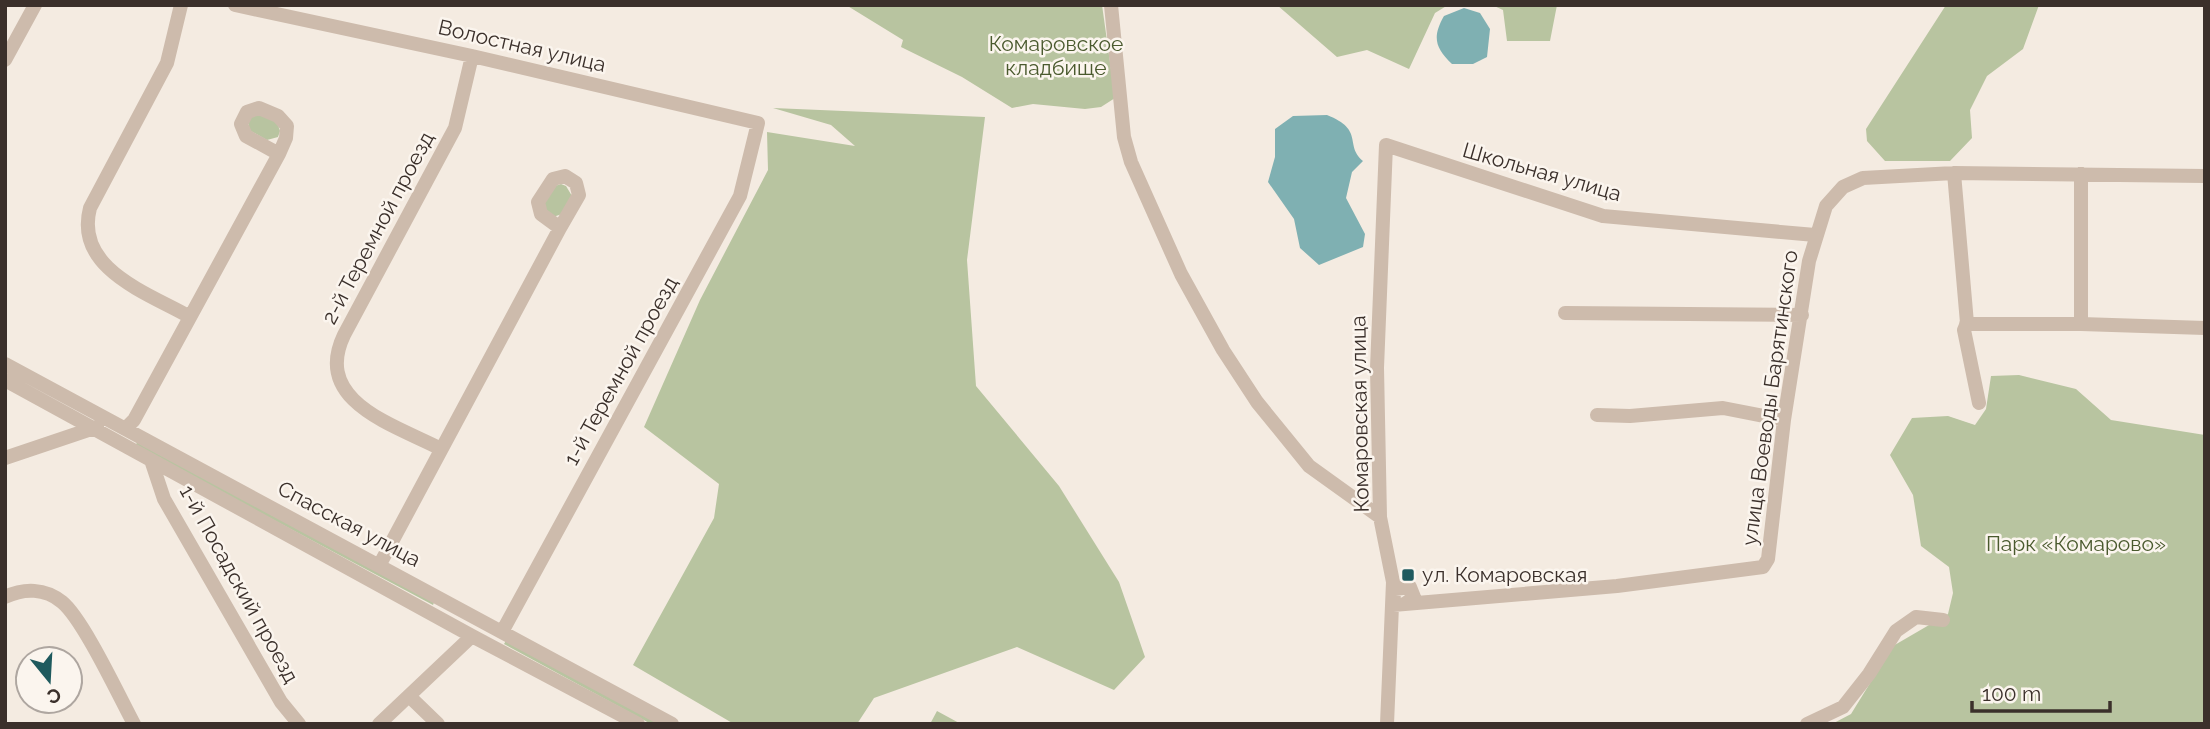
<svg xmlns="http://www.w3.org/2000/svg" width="2210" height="729" font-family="Raleway,sans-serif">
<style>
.green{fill:#b8c4a0}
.water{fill:#7fb0b2}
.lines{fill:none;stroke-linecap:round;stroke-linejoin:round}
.minor{stroke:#cdbbac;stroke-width:14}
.poi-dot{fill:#1f5a5e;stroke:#fbf5ee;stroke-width:2.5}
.labels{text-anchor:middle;stroke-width:5;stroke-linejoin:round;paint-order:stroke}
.park-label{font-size:21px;fill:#4a5a2e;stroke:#fbf5ee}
.street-label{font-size:21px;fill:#3b302b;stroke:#fbf5ee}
.poi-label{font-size:21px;fill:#3b302b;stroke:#fbf5ee;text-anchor:start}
</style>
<rect width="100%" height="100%" fill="#f4ebe1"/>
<path class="green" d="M846 5H1102L1115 98 1101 107 1085 109 1033 104 1012 108 962 77 901 47 903 40Z
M1277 5H1448L1435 13 1409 69 1367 50 1337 57Z
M1492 5H1557L1550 41H1507L1503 10Z
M1946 5H2039L2023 49 1987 76 1970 110 1972 138 1950 161H1885L1867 141 1866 129Z
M773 108 985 117 967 260 976 386 1059 486 1119 582 1145 657 1114 690 1017 647 874 698 857 724H734L633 665 714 518 719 484 644 427 700 300 768 170 767 132 855 146 831 125Z
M259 113 277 122 280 131 278 137 267 140 249 130 248 119Z
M561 184 566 186 572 196 562 214 553 217 547 214 544 204 555 186Z
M2019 375 2076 389 2111 420 2205 435V724H1832L1851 714 1893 646 1948 614 1953 593 1949 567 1921 546 1913 495 1890 455 1912 418 1948 416 1975 425 1986 409 1991 376Z
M138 441 435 600 433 605 135 446Z
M507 639 664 724H651L504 644Z
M937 711 961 724H930Z"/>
<path class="water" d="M1464 8 1480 13 1490 29 1487 57 1473 64H1452C1435 48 1432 37 1444 16Z
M1327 115C1365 130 1344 145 1363 161L1352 172 1346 198 1365 234 1363 247 1319 265 1300 248 1294 219 1268 182 1275 157V129L1293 116Z"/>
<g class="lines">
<path class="minor" d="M181 5 167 63 90 208C74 269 148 293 190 317
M235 5 472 56 758 123 740 196 502 632
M1111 5 1124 137 1131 162 1181 274 1223 350 1257 402 1309 466 1380 517
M5 60 35 5
M1954 173 1967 323 1964 330 1979 403
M1565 313 1802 315
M1966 324H2081V174
M2081 324 2205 328
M5 364 672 724
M5 380 472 636 638 724
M1597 415 1630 416 1723 408 1784 420
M126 428 134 420 279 154 286 138 287 126 278 116 259 108 247 112 241 124 246 136 279 154
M441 449C395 425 312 402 344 335L455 128 472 56
M5 458 97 427
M151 460 164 499 281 702 299 724
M380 564 560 228 541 214 538 202 553 179 565 176 576 183 579 195 560 228
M5 597C24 588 45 588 62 602 83 619 119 696 134 724
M1393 600 1395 589 1410 587 1414 597 1406 603
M1393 605 1617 586 1763 567 1768 559 1784 420 1809 261 1826 206 1843 187 1863 178 1954 173 2205 176
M409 696 438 724
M379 724 472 636
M1387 724 1393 582 1380 517 1377 368 1386 145 1603 216 1815 235
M1807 724 1843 707 1869 674 1896 631 1916 617 1943 620"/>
</g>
<rect class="poi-dot" x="1401" y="568" width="14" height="14" rx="3.5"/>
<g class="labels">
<g class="park-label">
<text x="1056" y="51">Комаровское<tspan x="1056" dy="24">кладбище</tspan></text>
<text x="2076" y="551">Парк «Комарово»</text>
</g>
<g class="street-label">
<text transform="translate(522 46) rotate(13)" y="7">Волостная улица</text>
<text transform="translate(1542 172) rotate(16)" y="7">Школьная улица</text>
<text transform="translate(378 228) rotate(-62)" y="7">2-й Теремной проезд</text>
<text transform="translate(621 371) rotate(-61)" y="7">1-й Теремной проезд</text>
<text transform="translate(1770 398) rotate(-82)" y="7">улица Воеводы Барятинского</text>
<text transform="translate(1360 414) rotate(-91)" y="7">Комаровская улица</text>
<text transform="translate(349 524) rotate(28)" y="7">Спасская улица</text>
<text transform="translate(239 584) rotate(61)" y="7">1-й Посадский проезд</text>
</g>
<g class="poi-label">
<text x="1422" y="582">ул. Комаровская</text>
</g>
</g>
<rect width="2210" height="729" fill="none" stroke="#3b302b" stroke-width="14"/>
<g transform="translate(49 680) rotate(162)"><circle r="33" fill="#fbf5ee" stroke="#aea6a0" stroke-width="2"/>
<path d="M0-5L12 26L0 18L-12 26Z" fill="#1f5a5e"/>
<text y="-10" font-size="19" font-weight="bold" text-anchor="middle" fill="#3b302b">С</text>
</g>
<path d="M1972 701v10h138v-10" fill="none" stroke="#3b302b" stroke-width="3.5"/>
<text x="1982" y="701" font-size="21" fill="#3b302b" stroke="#fbf5ee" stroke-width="5" paint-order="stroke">100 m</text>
</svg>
